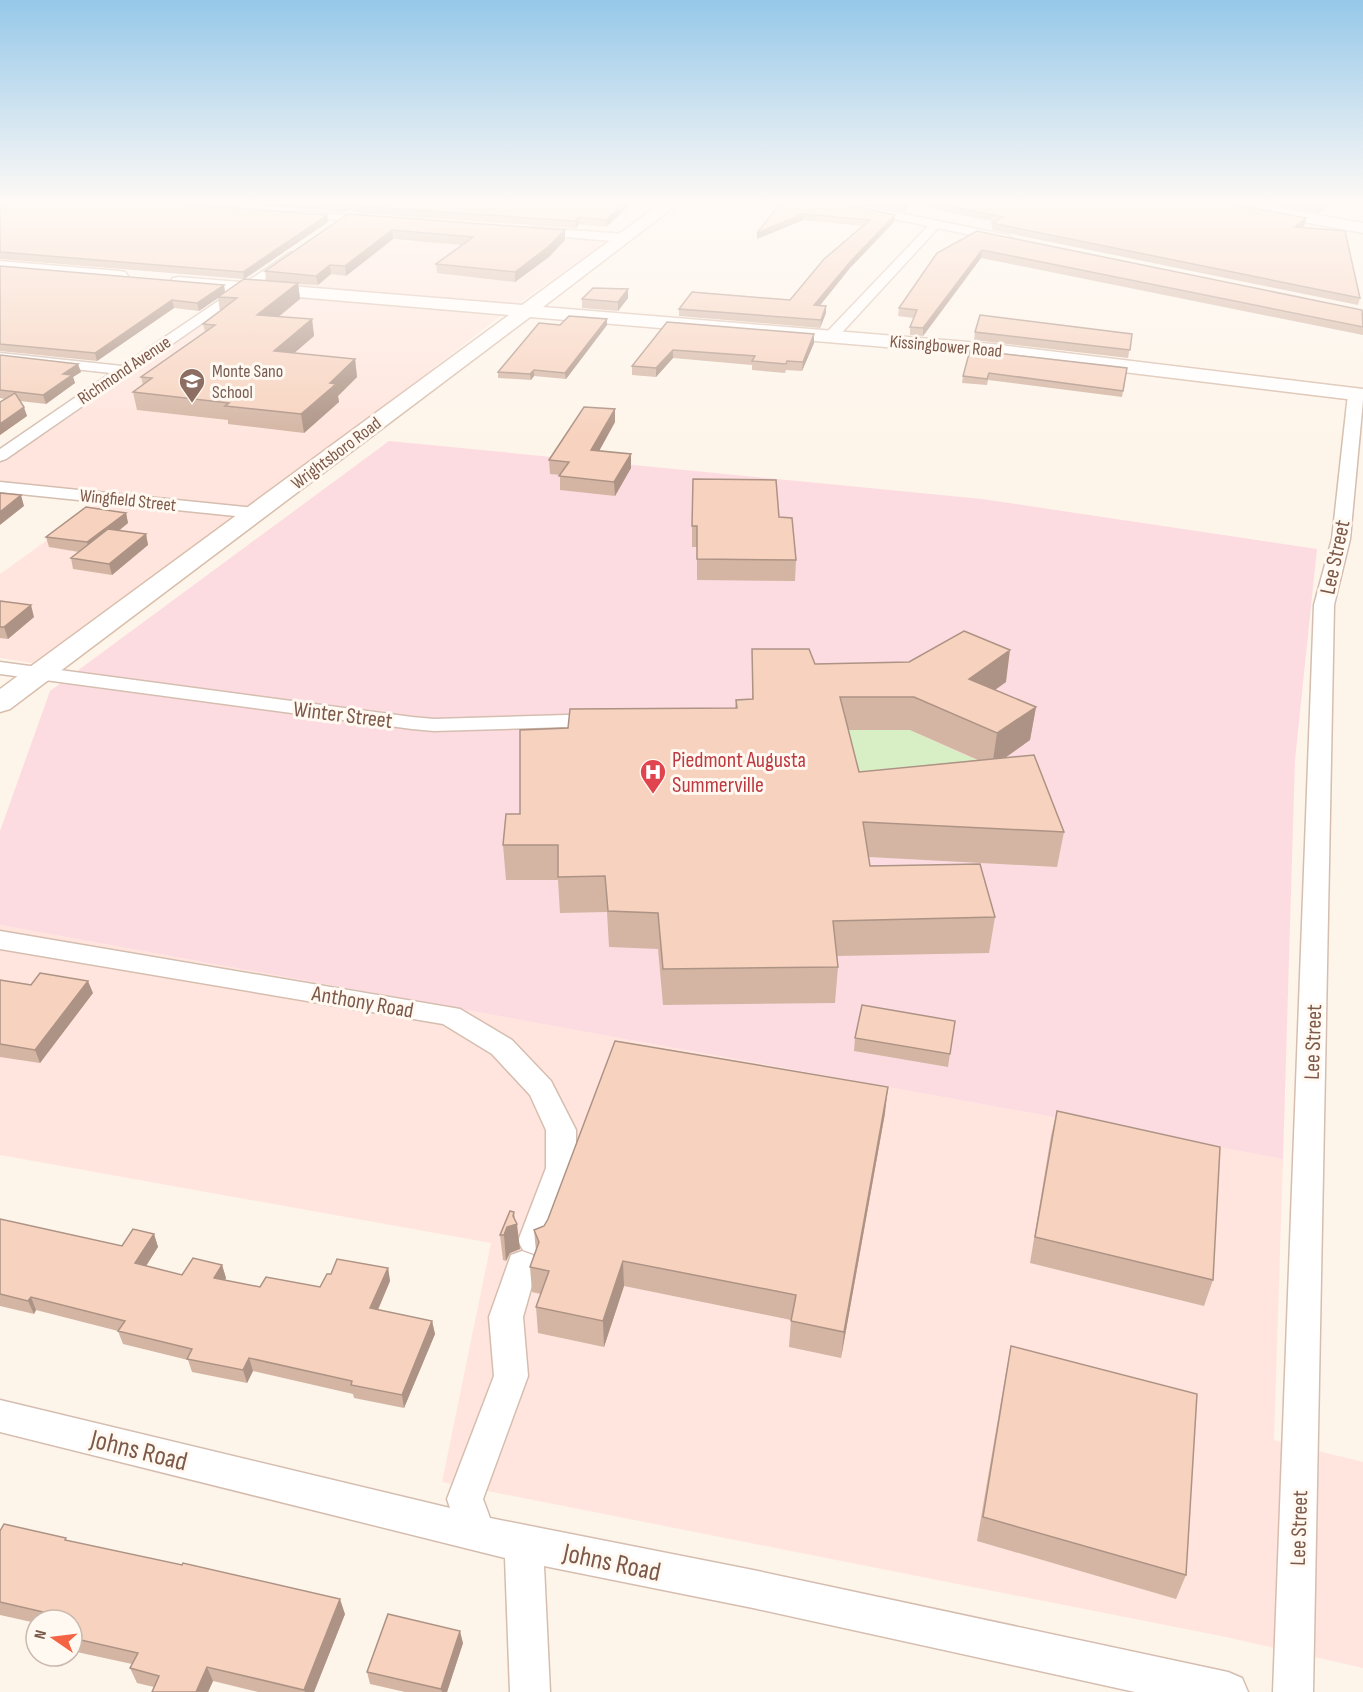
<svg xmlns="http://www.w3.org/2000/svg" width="1363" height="1692" font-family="'Sofia Sans Condensed',sans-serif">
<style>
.commercial{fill:#ffe5dd}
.medical{fill:#fddce1}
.green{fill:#d8efc5}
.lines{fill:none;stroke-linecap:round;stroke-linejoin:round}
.street-casing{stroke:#d5beb0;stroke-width:3}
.secondary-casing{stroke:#d9beac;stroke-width:3}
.street{fill:#fff;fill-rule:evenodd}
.secondary{fill:#fff;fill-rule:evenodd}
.wall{fill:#d4b5a3;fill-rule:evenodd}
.shaded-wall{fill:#ad9385}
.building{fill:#f7d2be;stroke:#ad9385;stroke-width:1.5}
.labels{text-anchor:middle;stroke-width:6;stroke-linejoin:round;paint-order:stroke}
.far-street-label{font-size:18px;fill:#7d5949;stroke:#fff9f2}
.far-education-label{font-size:18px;fill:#785e54;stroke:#fff9f2;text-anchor:start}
.street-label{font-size:22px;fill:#7d5949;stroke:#fff9f2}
.health-label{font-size:22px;fill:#be3a42;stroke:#fff9f2;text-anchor:start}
.near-street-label{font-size:27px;fill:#7d5949;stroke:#fff9f2}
</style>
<rect width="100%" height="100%" fill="#fef5ea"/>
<path class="commercial" d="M432 228 606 242 503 314 354 430 36 664 0 658V574L110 495 0 481V462L329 235 413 242Z
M0 925 1283 1159 1274 1440 1363 1462V1668L1226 1637 442 1482 491 1243 0 1155Z"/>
<path class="medical" d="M389 441 982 499 1317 549 1295 760 1283 1159 0 925V831L50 691Z"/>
<path class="green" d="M838 730H910L992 767 850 785Z"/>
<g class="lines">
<g class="street-casing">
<path id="street" d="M827 203H850L1007 235 1013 239 1007 243 938 228 836 339 831 340 824 336 826 333 928 226 833 206Z
M295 211 374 217 380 220 374 223 291 216V212Z
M532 227 624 234 630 238 624 242 528 234V228Z
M291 252 297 256 295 259 6 459 0 461V449L111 373 0 361V353L122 366Z
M1356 389 1361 391 1363 400 1350 539 1334 605 1313 1692H1273L1314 605 1332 539 1348 394Z
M0 482 255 508 261 509 264 513 261 517 255 518 0 492Z
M0 662 412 717 434 719 600 714 608 715 611 720 608 725 600 726 434 731 412 729 0 674Z
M0 931 460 1009 512 1040 551 1081 576 1130V1168L545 1250 534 1254 523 1250 518 1241 546 1168V1130L530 1095 492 1054 443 1024 0 949Z
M522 1251 533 1255 538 1264 523 1317 528 1376 483 1499 490 1518 753 1570 1228 1672 1242 1678 1248 1692H1135L753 1608 544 1566 550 1692H510L505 1558 0 1432V1400L450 1508 447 1499 494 1376 489 1317 511 1255Z"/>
</g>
<g class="secondary-casing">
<path id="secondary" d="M661 203H679L543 307 992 344 1363 389V401L992 356 530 317 10 709 0 712V689L509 315 179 287 173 286 170 282 173 278 179 277 522 305Z
M1218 203H1252L1363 223V233L1226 208Z
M0 261 119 271 125 272 128 276 125 280 119 281 0 271Z"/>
</g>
<use href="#street" class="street"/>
<use href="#secondary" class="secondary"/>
</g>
<path class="wall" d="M227 203H632L606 227 579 224 576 228 357 213 349 210 344 212Z
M781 203 895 221 850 268 819 306 826 313 820 328 679 316V309L790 300 863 226 803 220 757 239V233Z
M861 203H911L903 212Z
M927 203H1226L1305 225 1301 228 1360 298 1358 305 992 230V223L995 222 927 208Z
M1265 203H1328L1327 206 1319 213Z
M0 205 327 215 328 222 245 279 266 280 265 271 348 214 565 230V240L549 257 515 282 437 273 436 264 462 245 393 239 346 276 331 274 318 285 298 284 300 299 279 317 312 319 314 336 294 353 355 359 357 377 338 396 339 402 304 433 228 424V420L137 410 133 392 143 385 141 377 205 332 203 324 220 311 218 298 199 311 174 308 97 361 0 351V266L224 285 225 292 243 279 0 259Z
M977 231 1363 314V335L981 258 923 336 910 335V327L914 318 898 316 899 308Z
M628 289V298L618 311 582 308V299Z
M607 319V325L566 379 534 376 531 380 498 378V372L560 325Z
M667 322 814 334V343L802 371 786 370 785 373 752 370V365L673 358 656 377 632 375V366Z
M975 332 1132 334 1128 358 974 340Z
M993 352 1127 368 1122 397 988 380 987 385 962 383 963 376Z
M0 355 81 372 73 377 75 383 46 404 20 401 27 416 0 435V402L5 399 0 398Z
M615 422 599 451 631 468 615 496 560 490V475L550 474 549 460Z
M126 513 128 523 119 531 146 534 148 545 112 575 73 569 71 558 79 552 49 547 46 537Z
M779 517 796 560 795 581 697 580V547H692V526Z
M0 601 34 617 8 639 0 638Z
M752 649 815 664 1006 682 995 690 1036 707 1030 740 1005 758 1064 832 1057 867 869 857 870 866 995 917 989 953 837 956 838 967 835 1003 663 1005 658 949 609 947 607 912 560 913 558 880H506L503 845 568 728 735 708 736 700H752ZM848 730H910L978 760 859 772Z
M0 980 93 993 40 1063 0 1057Z
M955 1021 948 1067 854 1051 855 1038Z
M1057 1111 1213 1280 1204 1306 1030 1263 1051 1136Z
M885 1113 841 1358 789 1347 791 1320 624 1286 604 1347 538 1333 536 1307 541 1294 532 1292 530 1267 536 1251 534 1230Z
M0 1219 122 1246 154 1234 158 1247 146 1266 182 1275 222 1265 226 1278 225 1280 260 1287H320L331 1274 388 1268 390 1281 378 1310 432 1321 435 1334 404 1408 354 1398 353 1394 253 1371 247 1383 192 1372 188 1360 123 1344 118 1331 36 1310 34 1314 0 1306Z
M515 1219 520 1249 510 1253 506 1261 503 1260 500 1235Z
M1011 1346 1186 1575 1176 1599 977 1541 1006 1372Z
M0 1531 68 1541 345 1614 314 1692H258L213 1681 208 1692H152L154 1687 137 1683 130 1668 132 1664 72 1651V1620H36V1623L0 1615Z
M463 1643 447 1692H405L370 1684 367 1672Z"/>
<path class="shaded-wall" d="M348 203 349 210 344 212 343 205Z
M624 203H632L606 227V220Z
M906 203H911L903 212 904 205Z
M1325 203H1328L1327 206 1319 213 1321 207Z
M803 214V220L757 239V233Z
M327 215 328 222 244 279 243 272Z
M895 215V221L850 268 814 313V305L850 262Z
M579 217V224L576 228 575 221Z
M1306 218 1305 225 1294 234 1295 227Z
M392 230 393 239 346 276 345 266Z
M565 230V240L549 257 515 282V272Z
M982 250 981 258 923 336V328Z
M330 265 331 274 318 285 316 276Z
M298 283 300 299 260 331 257 315Z
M224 285 225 293 218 297V298L199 311 197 303Z
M628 289V298L618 311V302Z
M172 300 174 308 97 361 95 353Z
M826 306V313L820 328 821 320Z
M312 319 314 336 277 368 274 351Z
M607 319V325L566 379 565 373Z
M814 334V343L802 371 803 362Z
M673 350V358L656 377V368Z
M355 359 357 377 338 396 339 402 304 433 301 414 330 383Z
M78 364 81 372 73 377 75 383 46 404 43 395 63 374Z
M534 370V376L531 380 530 374Z
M24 407 27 416 0 435V424Z
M615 409V422L592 464 591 450Z
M631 454V468L615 496 614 482Z
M21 495 24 506 0 525V512Z
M126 513 128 523 90 553 87 542Z
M146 534 148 545 112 575 109 564Z
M31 605 34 617 8 639 4 627Z
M1010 650 1006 682 965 711 969 679Z
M1036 707 1030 740 992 767 997 733Z
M88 981 93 993 40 1063 35 1050Z
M888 1087 885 1113 841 1358 844 1332Z
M514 1212 515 1224H517L520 1249 510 1253 506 1261 504 1235 513 1216Z
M154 1234 158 1247 139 1277 135 1263Z
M623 1261 624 1286 604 1347 603 1321Z
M222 1265 226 1278 218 1291 214 1278Z
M388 1268 390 1281 373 1321 370 1308Z
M31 1297 36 1310 34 1314 28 1301Z
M432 1321 435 1334 404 1408 402 1395Z
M249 1358 253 1371 247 1383 243 1370Z
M340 1599 345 1614 314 1692H305L304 1690Z
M460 1631 463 1643 447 1692H442L441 1689Z
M207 1667 213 1681 208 1692H196Z"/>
<path class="building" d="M5 203H171L327 215 243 272 0 252V205Z
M319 203H348L343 205Z
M349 203H624L606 220 579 217 575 221 356 206Z
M781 203H838L895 215 850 262 814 305 826 306 821 320 679 309 692 292 790 300 824 259 870 220 803 214 757 233Z
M892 203H906L904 205Z
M933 203H1226L1306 218 1295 227 1345 231 1360 298 992 223 1003 217Z
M1301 203H1325L1321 207Z
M348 214 565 230 548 247 515 272 436 264 473 237 392 230 345 266 330 265 316 276 265 271Z
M977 231 1362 310 1363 327 982 250 923 328 910 327 917 310 899 308 937 253Z
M0 266 224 285 197 303 172 300 95 353 0 344Z
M244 279 298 283 257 315 312 319 274 351 355 359 330 383 336 384 301 414 225 406 229 403 133 392 152 378 141 377 215 325 203 324 237 298 218 297Z
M593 288 628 289 618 302 582 299Z
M980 315 1132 334 1130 350 975 332Z
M569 316 607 319 565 373 534 370 530 374 498 372 539 323 560 325Z
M667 322 814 334 803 362 787 361 786 364 752 361 755 356 673 350 656 368 632 366Z
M970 350 1127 368 1123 391 989 373 987 379 963 376Z
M0 355 78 364 63 374 72 375 43 395 0 390Z
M15 393 24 407 0 424V402Z
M584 407 615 409 591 450 631 454 614 482 559 476 569 462 549 460Z
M693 479 776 480 779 517 792 518 796 560 697 559V526H692Z
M0 493 21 495 0 512Z
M86 507 126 513 87 542 46 537Z
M108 529 146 534 109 564 71 558Z
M0 601 31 605 4 627H0Z
M964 631 1010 650 969 679 1036 707 997 733 914 697H840L859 772 1034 755 1064 832 863 822 870 866 980 864 995 917 833 921 838 967 663 969 658 913 608 911 605 876 558 877V845H503L506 814H520V730L568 728 570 709 737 708 736 700 753 699 752 649H809L815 664 909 662Z
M40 973 88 981 35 1050 0 1044V980L31 985Z
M862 1005 955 1021 950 1054 855 1038Z
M615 1041 888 1087 844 1332 791 1321 796 1295 623 1261 603 1321 536 1307 549 1271 530 1267 539 1242 534 1230 544 1226 548 1219Z
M1057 1111 1220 1147 1213 1280 1035 1237Z
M510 1211 514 1212 513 1216 517 1224 507 1227 504 1235H500Z
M0 1219 122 1246 133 1229 154 1234 135 1263 182 1275 193 1258 222 1265 214 1278 260 1287 266 1277 320 1287 327 1274H331L337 1259 388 1268 370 1308 432 1321 402 1395 351 1385 352 1381 249 1358 243 1370 187 1359 192 1349 118 1331 125 1321 31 1297 28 1301 0 1294Z
M1011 1346 1197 1394 1186 1575 983 1517Z
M4 1524 66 1538 65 1540 182 1565 183 1563 340 1599 304 1690 207 1667 196 1692H152L159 1676 130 1668 138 1653 72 1638V1620H53L56 1615 0 1602V1531Z
M388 1614 460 1631 441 1689 367 1672Z"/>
<linearGradient id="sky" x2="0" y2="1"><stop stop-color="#96c8e9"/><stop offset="0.46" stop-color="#fffaf6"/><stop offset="1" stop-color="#fffaf6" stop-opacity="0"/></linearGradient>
<rect width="1363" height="440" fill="url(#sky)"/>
<defs>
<g id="school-pin" transform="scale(1.35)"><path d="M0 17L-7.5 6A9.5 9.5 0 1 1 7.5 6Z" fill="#8d6e63" stroke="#fff9f2"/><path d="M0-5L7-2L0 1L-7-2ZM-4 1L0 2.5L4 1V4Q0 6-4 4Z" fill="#fff"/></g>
<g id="hospital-pin" transform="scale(1.35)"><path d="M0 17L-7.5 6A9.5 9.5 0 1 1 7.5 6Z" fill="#e0444e" stroke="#fff9f2"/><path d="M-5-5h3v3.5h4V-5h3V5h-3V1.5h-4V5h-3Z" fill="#fff"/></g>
</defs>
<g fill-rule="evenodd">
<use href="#school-pin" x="192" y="381"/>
<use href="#hospital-pin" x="653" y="772"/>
</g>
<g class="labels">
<g class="far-street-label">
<text transform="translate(946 346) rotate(5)" y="6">Kissingbower Road</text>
<text transform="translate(124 370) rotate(-34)" y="6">Richmond Avenue</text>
<text transform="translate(336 453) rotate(-37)" y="6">Wrightsboro Road</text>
<text transform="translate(128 500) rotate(6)" y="6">Wingfield Street</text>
</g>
<g class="far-education-label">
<text x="212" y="377">Monte Sano<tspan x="212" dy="21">School</tspan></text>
</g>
<g class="street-label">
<text transform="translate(1334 557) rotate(-78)" y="8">Lee Street</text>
<text transform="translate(343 714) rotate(7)" y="8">Winter Street</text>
<text transform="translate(363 1001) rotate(10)" y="8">Anthony Road</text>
<text transform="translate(1312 1042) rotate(-88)" y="8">Lee Street</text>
<text transform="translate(1298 1528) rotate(-88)" y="8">Lee Street</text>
</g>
<g class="health-label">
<text x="672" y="767">Piedmont Augusta<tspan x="672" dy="25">Summerville</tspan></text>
</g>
<g class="near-street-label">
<text transform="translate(139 1450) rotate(14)" y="9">Johns Road</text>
<text transform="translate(612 1562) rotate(12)" y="9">Johns Road</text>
</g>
</g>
<g transform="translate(54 1638) rotate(284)"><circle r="28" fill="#fff9f2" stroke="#cbb9ae" stroke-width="1.5"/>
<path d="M0-4.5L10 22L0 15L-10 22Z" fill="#f36344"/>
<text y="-9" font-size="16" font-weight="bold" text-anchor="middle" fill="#7d5949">N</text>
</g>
</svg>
